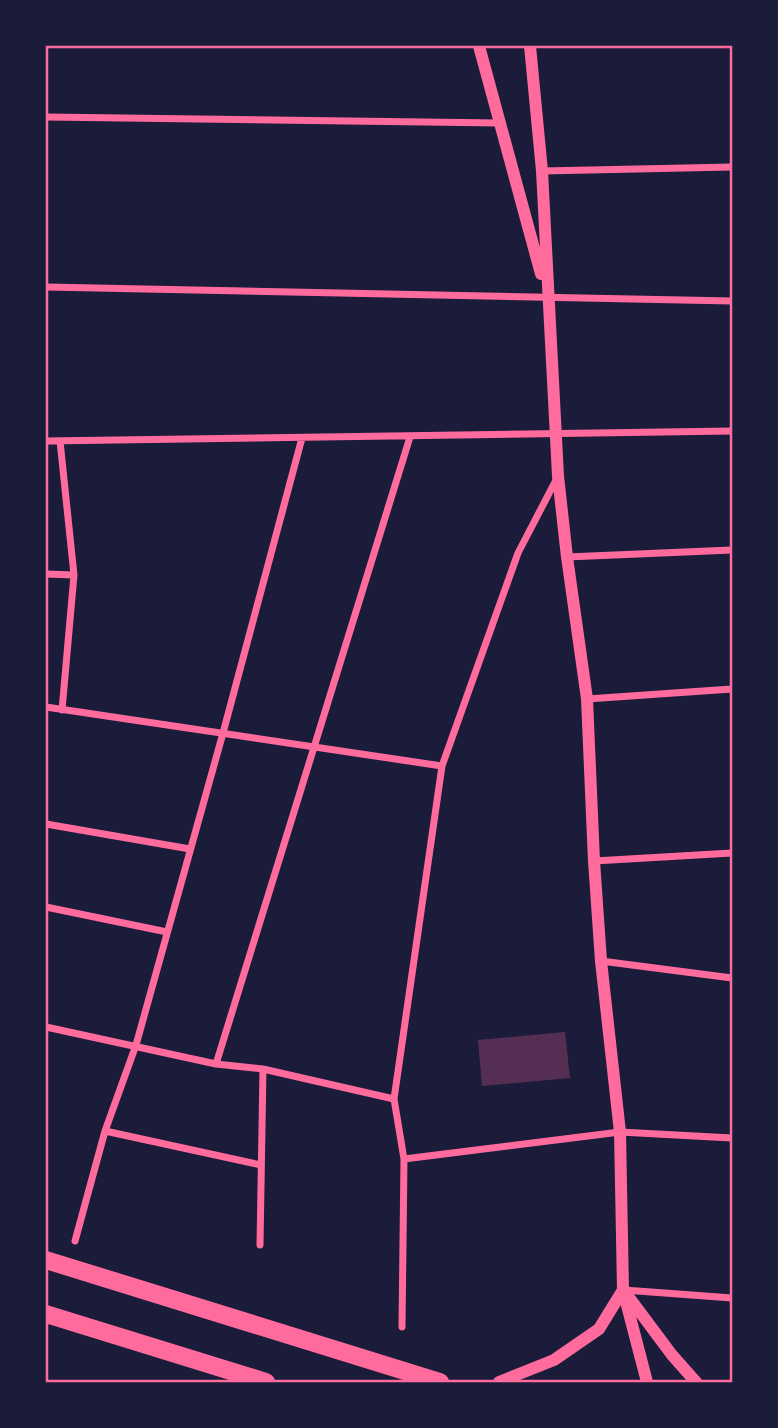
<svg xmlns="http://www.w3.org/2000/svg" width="778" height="1428" font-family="Roboto,sans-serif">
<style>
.building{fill:#542f53}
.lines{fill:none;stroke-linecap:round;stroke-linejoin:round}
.minor{stroke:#ff6b9d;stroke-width:7}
.tertiary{stroke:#ff6b9d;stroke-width:12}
.primary{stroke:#ff6b9d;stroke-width:18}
.neatline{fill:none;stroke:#ff6b9d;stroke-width:2.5}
</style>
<rect width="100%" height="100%" fill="#1b1b3a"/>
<path class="building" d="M565 1032 570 1078 482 1086 478 1040Z"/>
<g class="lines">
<path class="minor" d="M46 117 500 123
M542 171 732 167
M46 287 732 301
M46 441 732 431
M60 441 74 575 62 710
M567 557 732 550
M46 574 74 575
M587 699 732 689
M46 707 442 766
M46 824 190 849
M594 861 732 853
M46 907 167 932
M601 961 732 978
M46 1027 216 1064 263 1069 394 1099
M216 1064 410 437
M105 1131 261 1165
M404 1159 620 1132 732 1138
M75 1241 105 1131 136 1045 223 733 302 438
M260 1245 263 1069
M624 1290 732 1298
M402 1327 404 1159 394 1099 442 766 518 553 556 480"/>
<path class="tertiary" d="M479 46 541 274
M530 46 542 171 558 476 567 557 587 699 594 861 601 961 620 1132 623 1290 647 1382
M628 1296 672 1355 696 1382
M499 1382 554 1360 599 1329 623 1290"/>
<path class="primary" d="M46 1260 440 1382
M46 1314 266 1382"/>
</g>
<rect width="778" height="1428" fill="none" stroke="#1b1b3a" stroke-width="94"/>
<rect x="47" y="47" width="684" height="1334" class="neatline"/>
</svg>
